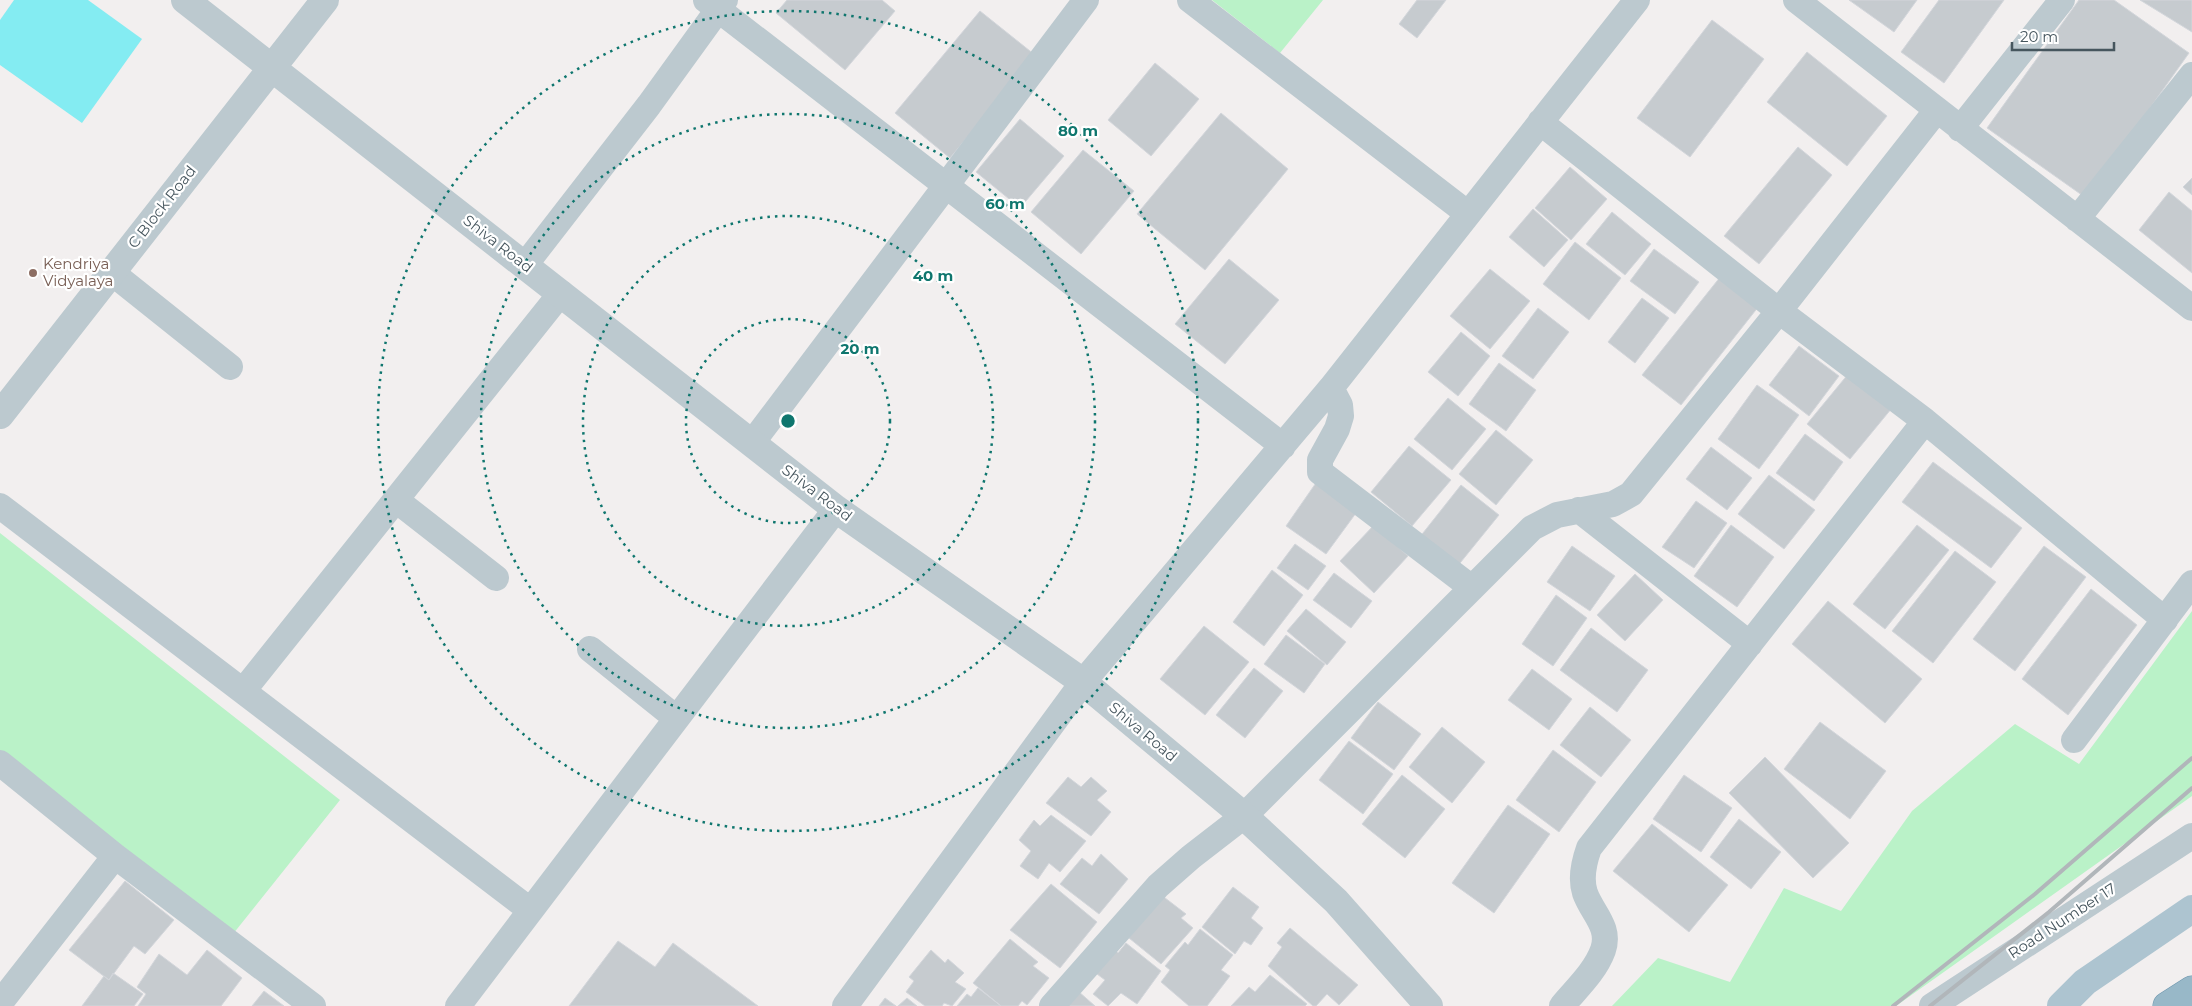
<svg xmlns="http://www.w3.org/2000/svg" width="2192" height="1006" font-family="Montserrat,sans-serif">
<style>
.green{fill:#baf2c8}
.water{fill:#84ecf2}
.building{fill:#c6cbcf;stroke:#d3d6db}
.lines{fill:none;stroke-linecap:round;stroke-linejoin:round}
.trunk-casing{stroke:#6e96ad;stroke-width:29}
.minor{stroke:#bcc9cf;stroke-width:26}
.tertiary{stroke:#bcc9cf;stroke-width:28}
.primary{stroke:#adc4d0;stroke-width:28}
.trunk{stroke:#98b8c8;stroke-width:28}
.rail{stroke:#b1b6ba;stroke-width:4}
.ring{fill:none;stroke:#0f766e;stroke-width:2.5;stroke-dasharray:2.5 5}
.education-dot{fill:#8d6e63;stroke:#fff;stroke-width:2}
.labels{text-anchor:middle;stroke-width:4.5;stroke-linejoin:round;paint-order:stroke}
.street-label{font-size:15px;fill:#46565e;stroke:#fff}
.education-label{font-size:15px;fill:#785e54;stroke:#fff;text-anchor:start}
.centre{fill:#0f766e;stroke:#fff;stroke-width:2.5}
.ring-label{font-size:15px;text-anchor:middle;font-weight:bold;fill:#0f766e;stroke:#fff;stroke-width:4.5;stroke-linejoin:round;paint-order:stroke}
</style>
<rect width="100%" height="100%" fill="#f2efef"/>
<path class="green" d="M1212 0H1323L1280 53Z
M0 533 340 800 233 934 0 751Z
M2192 611V796L1896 1006H1612L1658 958 1730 982 1784 888 1841 911 1912 811 2015 724 2079 764Z"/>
<path class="water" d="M14 0H88L142 39 82 123 0 65V20Z"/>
<path class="building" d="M787 0H882L895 11 845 70 776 13Z
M1417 0H1446L1417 38 1399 24Z
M1849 0H1917L1894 32Z
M1939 0H2004L1944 83 1901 52Z
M2079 0H2114L2189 53 2086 198 1987 128Z
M2140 0H2192V32Z
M980 11 1035 55 950 158 895 113Z
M1712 20 1764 59 1690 157 1637 118Z
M1807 52 1887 116 1847 166 1767 102Z
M1155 63 1199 99 1151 156 1108 120Z
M1221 113 1288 169 1205 270 1137 214Z
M1020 119 1064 156 1020 208 976 172Z
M1798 147 1832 175 1759 264 1724 236Z
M1083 150 1134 191 1081 254 1031 212Z
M1570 167 1607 199 1571 240 1535 208Z
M2192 178V195L2183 187Z
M2169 192 2192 211V273L2139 230Z
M1533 209 1568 240 1544 267 1509 237Z
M1612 212 1651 244 1625 275 1586 244Z
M1575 242 1621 278 1589 320 1543 284Z
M1654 249 1699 282 1675 314 1630 281Z
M1229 259 1279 300 1225 364 1175 324Z
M1490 269 1530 301 1490 349 1450 316Z
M1721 276 1759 306 1681 405 1642 375Z
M1642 298 1669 318 1635 363 1608 342Z
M1538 308 1569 332 1533 379 1502 356Z
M1461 332 1490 356 1458 396 1428 372Z
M1799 346 1839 376 1809 416 1769 385Z
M1499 363 1536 390 1506 431 1469 404Z
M1849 373 1892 408 1850 459 1807 424Z
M1757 385 1799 415 1759 469 1718 439Z
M1448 398 1486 429 1452 470 1414 439Z
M1496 430 1533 460 1496 505 1459 474Z
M1805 434 1843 462 1814 501 1776 473Z
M1409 446 1451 480 1412 526 1371 492Z
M1711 447 1752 478 1727 510 1686 479Z
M1933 462 2022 528 1991 568 1902 502Z
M1769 475 1815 510 1784 549 1738 514Z
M1318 480 1359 509 1326 554 1286 526Z
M1461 485 1499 515 1456 568 1419 538Z
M1696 501 1727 523 1694 568 1662 547Z
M1374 525 1408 556 1374 593 1340 561Z
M1731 525 1774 557 1737 607 1694 576Z
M1917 525 1949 550 1885 629 1853 604Z
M1295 544 1326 566 1308 590 1277 568Z
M1572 546 1615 576 1590 611 1547 582Z
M2044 546 2086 577 2015 671 1973 639Z
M1955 551 1996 582 1933 663 1892 631Z
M1272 570 1303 595 1264 646 1233 622Z
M1334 573 1372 601 1351 628 1313 600Z
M1635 574 1663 600 1625 641 1597 615Z
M2091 589 2137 625 2068 715 2022 679Z
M1556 595 1587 618 1553 666 1522 644Z
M1828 601 1922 679 1885 723 1792 644Z
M1306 609 1346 642 1327 665 1287 631Z
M1204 626 1249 662 1205 715 1160 679Z
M1591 628 1648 670 1617 712 1560 670Z
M1286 635 1325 664 1304 693 1264 664Z
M1254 668 1283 691 1245 738 1216 715Z
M1532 669 1572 699 1549 730 1508 700Z
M1378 702 1421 734 1394 770 1351 738Z
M1590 707 1631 740 1601 777 1560 745Z
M1820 722 1886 771 1850 819 1784 769Z
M1442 727 1485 762 1452 803 1409 767Z
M1349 741 1393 774 1363 814 1319 780Z
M1553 750 1596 782 1559 832 1516 800Z
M1765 757 1849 843 1813 878 1729 793Z
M1402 775 1445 809 1405 858 1362 824Z
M1684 775 1732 808 1701 852 1653 819Z
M1068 777 1081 787 1091 777 1107 791 1097 800 1111 812 1091 836 1046 803Z
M1508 805 1550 834 1494 913 1452 883Z
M1051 815 1086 841 1060 872 1049 863 1038 879 1020 866 1031 851 1019 840 1034 820 1040 826Z
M1739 819 1781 852 1751 889 1710 857Z
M1652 824 1728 885 1689 932 1613 871Z
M1101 854 1128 879 1099 914 1060 884 1082 858 1092 866Z
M125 881 174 920 145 954 134 946 109 980 69 950Z
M1051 884 1097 922 1060 968 1010 930Z
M1233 887 1259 907 1251 918 1263 928 1251 945 1244 941 1235 954 1202 927Z
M1156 891 1186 914 1181 918 1193 928 1161 964 1129 938Z
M1290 928 1358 985 1339 1005 1327 994 1316 1006H1313L1268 966 1282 947 1277 943Z
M1200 929 1233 955 1221 970 1230 976 1207 1006H1189L1161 982 1170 970 1165 966 1185 942 1188 945Z
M1010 939 1038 962 1033 966 1049 978 1027 1005 1022 1001 1018 1006H1001L973 983Z
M618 941 655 967 673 943 758 1006H569Z
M1126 943 1161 971 1137 1004 1121 993 1108 1006 1093 994 1105 980 1093 971 1112 947 1118 953Z
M207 950 242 978 221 1006H138L146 994 137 987 159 954 187 975Z
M931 950 945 963 948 959 964 973 955 982 966 989 952 1006 944 1003 942 1006H925L906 992 914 981 909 977Z
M113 973 143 994 134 1006H82L104 976 109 980Z
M1270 975 1307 1004 1305 1006H1231L1249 987 1255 992Z
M978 988 1001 1006H957L967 994 971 997Z
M264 991 284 1006H252Z
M1078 991 1095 1006H1065Z
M885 998 896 1006H879Z
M907 998 917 1006H898Z"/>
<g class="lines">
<g class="trunk-casing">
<path id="trunk" d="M2167 1006 2192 990"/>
</g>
<path class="minor" d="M706 0 1283 446
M1190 0 1467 213
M1796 0 2192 308
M1540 122 1779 311 1925 421 2165 620
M1960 129 2062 0
M2077 219 2192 75
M525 265 649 105 725 0
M111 272 230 367
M1331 388 1340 405 1341 416 1337 429 1320 460V472L1472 588
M752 443 1086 0
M396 500 496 578
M0 506 530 910
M1579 510 1750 644
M590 649 676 718
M243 691 561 293
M2074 740 2192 583
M0 763 115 856 313 1006
M0 1003 115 856
M458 1006 836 509
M845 1006 1083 682 1331 388 1637 0
M1052 1006 1158 886 1191 857 1244 816 1532 528 1557 515 1613 504 1631 494 1779 311 1936 111
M1562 1006C1576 989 1595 972 1603 950 1611 927 1592 913 1585 893 1580 878 1584 862 1589 848L1925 421
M1932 1006 2192 836"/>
<path class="tertiary" d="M185 0 836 509 1083 682 1244 816 1336 901 1429 1006
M0 415 325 0"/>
<path class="primary" d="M2061 1006 2085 982 2192 909"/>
<use href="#trunk" class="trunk"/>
<path class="rail" d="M1893 1006 2035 894 2192 758
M1930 1006 2049 912 2192 788"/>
</g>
<g class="ring">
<circle cx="788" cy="421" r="102"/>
<circle cx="788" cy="421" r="205"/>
<circle cx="788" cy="421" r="307"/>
<circle cx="788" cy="421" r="410"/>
</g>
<circle class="education-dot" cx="33" cy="273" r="5"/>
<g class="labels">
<g class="street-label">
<text transform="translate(162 207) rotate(-52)" y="5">C Block Road</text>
<text transform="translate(498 244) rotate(38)" y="5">Shiva Road</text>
<text transform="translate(817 493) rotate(37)" y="5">Shiva Road</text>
<text transform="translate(1143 732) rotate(40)" y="5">Shiva Road</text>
<text transform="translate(2062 921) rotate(-33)" y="5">Road Number 17</text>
</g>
<g class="education-label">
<text x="43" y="269">Kendriya<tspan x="43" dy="17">Vidyalaya</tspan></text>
</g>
</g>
<circle cx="788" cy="421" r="8" class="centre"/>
<g class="ring-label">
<text x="1078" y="136">80 m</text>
<text x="1005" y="209">60 m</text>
<text x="933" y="281">40 m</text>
<text x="860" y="354">20 m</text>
</g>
<path d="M2012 42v8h102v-8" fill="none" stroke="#46565e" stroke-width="2.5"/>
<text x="2020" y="42" font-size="15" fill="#46565e" stroke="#ffffff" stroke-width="4" paint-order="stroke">20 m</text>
</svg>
